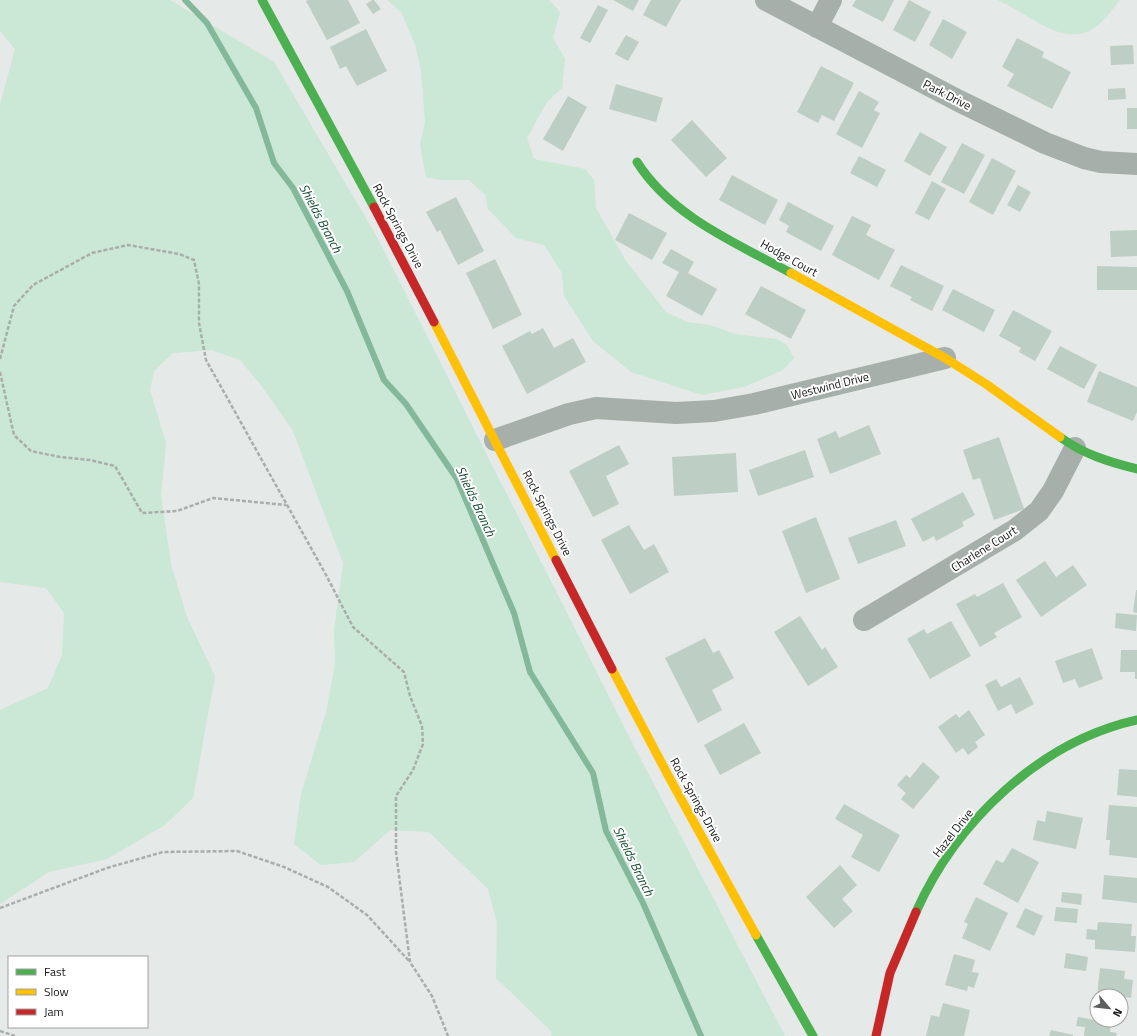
<svg xmlns="http://www.w3.org/2000/svg" width="1137" height="1036" font-family="'Titillium Web',sans-serif">
<style>
.green{fill:#cbe7d6}
.lines{fill:none;stroke-linecap:round;stroke-linejoin:round}
.stream{stroke:#83b89a;stroke-width:6}
.building{fill:#bdcec4}
.path{stroke:#a9aeab;stroke-width:2.5;stroke-dasharray:4 2;stroke-linecap:butt}
.street{stroke:#a7afab;stroke-width:22}
.fast{stroke:#4caf50;stroke-width:9}
.slow{stroke:#ffc107;stroke-width:9}
.jam{stroke:#c62828;stroke-width:9}
.labels{text-anchor:middle;stroke-width:4;stroke-linejoin:round;paint-order:stroke}
.street-label{font-size:12px;fill:#141615;stroke:#fff}
.water-label{font-size:13px;font-style:italic;fill:#134d31;stroke:#fff}
</style>
<rect width="100%" height="100%" fill="#e5e9e7"/>
<path class="green" d="M0 0H170L274 62 377 237 634 746 785 1036H551L552 1032 496 978 497 923 488 889 429 832 390 830 354 862 321 865 294 844 301 794 326 712 335 664 334 631 343 563 292 429 260 384 240 360 211 350 173 353 154 371 150 390 166 443 161 495 171 564 187 617 215 676 193 798 165 825 107 859 49 872 0 904V710L48 688 62 655 64 613 46 588 0 582V105L15 49 0 31Z
M387 0H549L560 12 553 38 565 59 562 88 547 102 527 138 534 159 585 169 594 180 596 208 626 261 666 312 687 322 710 325 735 334 777 339 787 345 794 358 783 370 744 387 702 395 631 372 593 341 564 296 562 273 544 245 516 238 488 209 485 195 469 180H441L426 177 420 145 425 122 421 71 415 44 401 12Z
M996 0H1120C1113 8 1106 19 1097 26 1063 52 1027 10 996 0Z"/>
<g class="lines">
<path class="stream" d="M185 0 207 23 256 108 274 163 293 188 347 291 384 380 406 404 457 479 514 613 530 672 593 773 606 831 643 903 701 1036"/>
</g>
<path class="building" d="M309 0H348L360 23 327 40 306 1Z
M372 0H374L381 9 373 14 366 4Z
M613 0H639L633 11Z
M651 0H681L666 27 643 15Z
M856 0H894L883 22 852 6Z
M909 0 931 12 915 42 893 30Z
M598 5 608 10 590 43 580 38Z
M943 19 967 32 952 59 929 45Z
M366 29 387 71 357 86 346 66 340 69 330 47Z
M626 35 639 42 628 61 615 54Z
M1017 38 1044 52 1042 57 1071 72 1052 109 1007 86 1014 74 1002 67Z
M1133 45 1134 64 1111 65 1110 46Z
M821 66 854 83 834 121 822 115 818 123 797 112Z
M616 84 663 98 656 122 609 109Z
M1125 88 1126 99 1108 100V89Z
M859 91 879 102 874 110 880 113 862 148 836 134Z
M568 96 587 107 563 151 543 139Z
M1127 108H1137V129H1127Z
M692 120 727 158 706 177 671 140Z
M920 132 947 147 930 176 904 161Z
M962 143 985 155 964 194 941 182Z
M859 156 886 170 877 187 850 173Z
M992 158 1016 171 993 215 969 202Z
M732 175 778 200 765 225 719 200Z
M932 181 946 189 929 220 915 213Z
M1018 185 1031 192 1020 212 1007 205Z
M456 197 484 251 458 265 440 230 437 232 426 212Z
M788 202 834 226 821 251 786 232 789 226 779 220Z
M629 213 667 233 652 260 615 240Z
M852 216 871 225 866 235 895 250 879 280 832 255Z
M1137 230V256L1111 257 1110 231Z
M671 249 694 262 688 273 717 289 702 316 666 296 679 272 662 263Z
M495 259 522 315 493 329 466 273Z
M901 265 944 286 932 311 910 300 912 297 890 286Z
M1097 266 1137 267V290H1097Z
M761 286 806 310 791 339 745 314Z
M953 289 995 310 984 332 942 310Z
M1013 310 1052 331 1035 361 1019 352 1021 348 999 336Z
M543 328 554 348 573 338 586 362 527 394 502 346 530 331 532 334Z
M1060 346 1097 365 1084 389 1047 369Z
M1099 371 1137 387V412L1133 421 1087 402Z
M869 425 881 454 830 474 817 439 836 431 839 438Z
M999 437 1024 509 994 520 980 478 973 480 963 450Z
M619 445 629 464 606 476 619 504 593 517 569 471Z
M805 450 814 477 758 496 749 470Z
M736 453 738 492 674 496 672 457Z
M963 492 975 515 962 522 964 526 936 541 934 536 923 542 911 519Z
M816 517 840 579 806 593 782 531Z
M896 520 906 546 858 564 848 538Z
M629 525 644 550 654 544 669 572 630 594 601 540Z
M1045 561 1056 577 1073 565 1087 585 1041 617 1016 580Z
M1003 583 1022 617 994 633 997 637 980 647 956 604 975 594 977 597Z
M1136 590H1137V613L1133 612Z
M1116 613 1137 615 1136 631 1115 628Z
M800 616 822 650 825 647 838 667 808 686 774 632Z
M951 621 971 656 930 679 907 639 924 629 927 634Z
M705 638 713 653 719 650 734 678 712 690 722 710 698 723 665 658Z
M1092 648 1103 679 1079 688 1075 679 1063 683 1055 661Z
M1121 650H1137V679H1135V672H1120Z
M1020 677 1034 704 1016 714 1011 704 998 711 985 685 996 679 1001 687Z
M969 710 985 735 975 742 978 747 968 755 963 748 956 753 938 727 956 714 959 718Z
M744 723 761 753 720 775 704 745Z
M923 762 940 777 913 809 901 799 906 793 897 785 906 775 910 778Z
M1119 769 1137 770V797L1117 795Z
M844 804 900 835 879 872 851 857 863 835 835 819Z
M1109 805 1137 807V858L1109 855 1110 840H1106Z
M1047 811 1083 818 1076 849 1033 840 1037 820 1045 822Z
M1012 848 1039 862 1018 903 983 884 996 860 1003 863Z
M840 865 857 885 842 899 853 911 834 928 806 897Z
M1104 875 1137 878V903L1102 899Z
M1062 892 1082 894 1081 905 1061 902Z
M976 897 1008 913 990 951 962 938 968 924 964 922Z
M1056 907 1078 909 1077 923 1054 921Z
M1025 908 1043 916 1034 936 1016 927Z
M1098 922 1132 924 1131 936H1136L1135 952 1095 949V940L1086 939 1087 929 1097 930Z
M1066 953 1088 957 1086 971 1064 968Z
M954 954 975 960 972 972 979 973 974 988 968 986 967 991 945 985Z
M1100 968 1125 971 1124 979 1133 980 1131 998 1121 996H1097Z
M943 1003 970 1010 964 1036H926L931 1015 939 1017Z
M1078 1017 1111 1023 1110 1032 1117 1033 1116 1036H1084L1085 1027 1076 1026Z
M1051 1030 1073 1035V1036H1049Z"/>
<g class="lines">
<path class="path" d="M0 359 14 306 33 285 92 253 128 245 179 254 194 260 199 284V323L206 360 325 573 353 627 404 672 410 696 422 726 423 744 413 770 396 796V852L410 962 432 996 448 1036
M0 372 14 435 31 451 60 457 90 460 115 466 142 513 177 511 213 498 286 505
M0 908 107 868 163 852 237 851 284 867 328 887 367 915 410 962
M0 1031 15 1036"/>
<path class="street" d="M766 0 959 101 1045 143 1084 158 1101 162 1137 164
M817 27 831 0
M495 440 569 414 596 408 676 413 714 411 754 404 945 358
M864 620 1015 530 1039 511 1053 491 1075 448"/>
<path class="fast" d="M262 0 374 207
M637 162C672 217 736 243 791 273
M1060 437C1083 454 1109 462 1137 469
M916 912C956 822 1039 742 1137 720
M756 935 813 1036"/>
<path class="slow" d="M791 273 945 358 986 384 1060 437
M434 322 556 560
M612 669 670 779 756 935"/>
<path class="jam" d="M374 207 434 322
M556 560 612 669
M876 1036 890 973 916 912"/>
</g>
<g class="labels">
<g class="street-label">
<text transform="translate(947 95) rotate(27)" y="4">Park Drive</text>
<text transform="translate(398 226) rotate(62)" y="4">Rock Springs Drive</text>
<text transform="translate(789 258) rotate(29)" y="4">Hodge Court</text>
<text transform="translate(830 386) rotate(-14)" y="4">Westwind Drive</text>
<text transform="translate(547 513) rotate(63)" y="4">Rock Springs Drive</text>
<text transform="translate(984 549) rotate(-32)" y="4">Charlene Court</text>
<text transform="translate(696 800) rotate(61)" y="4">Rock Springs Drive</text>
<text transform="translate(953 833) rotate(-52)" y="4">Hazel Drive</text>
</g>
<g class="water-label">
<text transform="translate(321 218) rotate(62)" y="5">Shields Branch</text>
<text transform="translate(476 501) rotate(65)" y="5">Shields Branch</text>
<text transform="translate(634 861) rotate(64)" y="5">Shields Branch</text>
</g>
</g>
<rect x="8" y="956" width="140" height="72" fill="#ffffff" stroke="#a1a2a1"/>
<rect x="16" y="969" width="20" height="6" fill="#4caf50" stroke="#a1a2a1"/>
<text x="44" y="976" font-size="12" fill="#141615">Fast</text>
<rect x="16" y="989" width="20" height="6" fill="#ffc107" stroke="#a1a2a1"/>
<text x="44" y="996" font-size="12" fill="#141615">Slow</text>
<rect x="16" y="1009" width="20" height="6" fill="#c62828" stroke="#a1a2a1"/>
<text x="44" y="1016" font-size="12" fill="#141615">Jam</text>
<g transform="translate(1109 1008) rotate(118)"><circle r="19" fill="#ffffff" stroke="#a1a2a1"/>
<path d="M0-3L7 15L0 10L-7 15Z" fill="#5d605e"/>
<text y="-6" font-size="11" font-weight="bold" text-anchor="middle" fill="#141615">N</text>
</g>
</svg>
